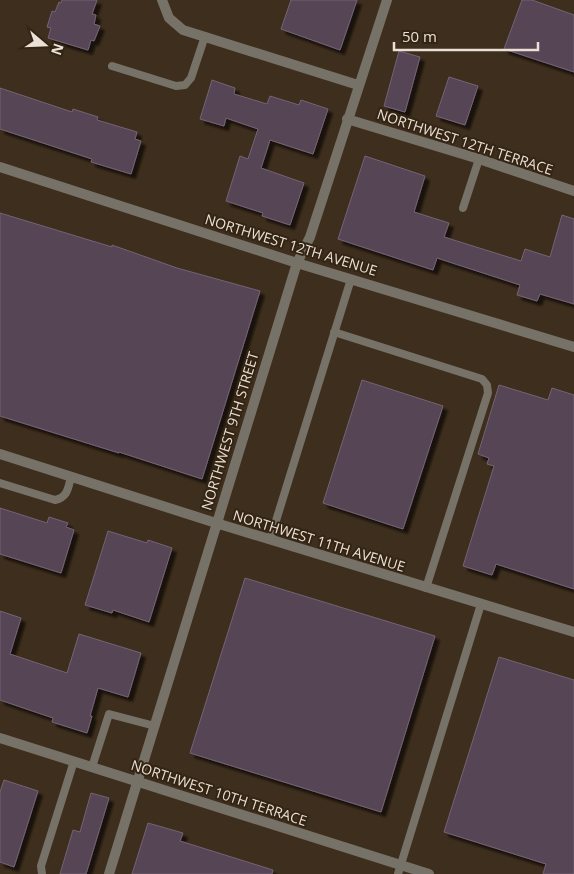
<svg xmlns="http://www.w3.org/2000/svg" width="574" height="874" font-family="'Open Sans',sans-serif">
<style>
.building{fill:#545;stroke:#756376;filter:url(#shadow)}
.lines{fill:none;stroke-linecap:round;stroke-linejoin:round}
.lane{stroke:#767268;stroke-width:8}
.street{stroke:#767268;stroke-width:10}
.labels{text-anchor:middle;stroke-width:4;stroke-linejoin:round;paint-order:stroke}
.street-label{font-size:14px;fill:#eae0d5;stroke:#332413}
</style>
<defs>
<filter id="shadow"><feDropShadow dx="4.5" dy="4.5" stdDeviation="1" flood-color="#0009"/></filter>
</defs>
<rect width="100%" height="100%" fill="#3e2e1d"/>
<path class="building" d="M62 0H97L92 14 96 15 94 24 100 26 94 41 91 40 88 50 48 38 51 28 47 27 52 11 55 12 59 2 61 3Z
M291 0H357L340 50 281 29Z
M522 0H532L574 15V72L504 49Z
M399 51 420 57 405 112 384 106Z
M449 77 478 86 465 125 436 116Z
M212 80 235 88 234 94 267 104 270 96 299 105 301 100 328 109 313 154 270 140 261 168 304 183 290 225 262 216 263 213 226 201 240 156 248 159 258 129 226 118 224 126 200 119Z
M0 88 72 112 73 109 98 117 97 120 137 132 135 139 141 141 131 174 91 162 92 159 0 129Z
M365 156 425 176 414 212 449 223 444 237 521 261 525 249 550 257 562 215 574 219V304L540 294 537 301 517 295 520 285 437 258 433 270 338 239Z
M0 213 112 247V245L177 268 260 291 202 479 119 452V453L0 416Z
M362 380 443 406 403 529 323 503Z
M499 385 548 400 552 388 574 395V589L496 564 492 575 463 566 494 466 487 464 489 458 478 454Z
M0 508 47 523 49 517 68 523 66 527 74 530 61 573 0 554Z
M108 531 147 543 148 540 172 548 149 622 113 610 112 613 85 605Z
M245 578 435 636 381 812 190 753Z
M0 611 21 618 10 654 67 673 79 634 141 653 128 697 98 688 90 716H92L87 733 52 722 53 718 0 700Z
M499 657 574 680V874H543L546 864 444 832Z
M4 780 38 791 14 867 0 862V792Z
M91 793 109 798 86 874H60L73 830 80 832Z
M148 823 183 833 180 841 273 870 272 874H132Z"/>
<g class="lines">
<path class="lane" d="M112 66 176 86 185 85 191 78 205 36
M463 208 479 159
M334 332 482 379 487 385 488 393 426 588
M0 483 55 500C68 497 68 488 71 477
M270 540 351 279
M92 767 109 714 155 726
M42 874 41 866 74 761
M398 874 481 604"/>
<path class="street" d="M162 0 169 18 183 30 358 85
M347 119 479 159 574 191
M0 167 297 263 574 347
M0 454 216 523 574 632
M0 738 429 874
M109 874 297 263 310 237 387 0"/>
</g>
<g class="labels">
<g class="street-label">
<text transform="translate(465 142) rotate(18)" y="5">NORTHWEST 12TH TERRACE</text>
<text transform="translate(291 245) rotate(17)" y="5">NORTHWEST 12TH AVENUE</text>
<text transform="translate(230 431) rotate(-73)" y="5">NORTHWEST 9TH STREET</text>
<text transform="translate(319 541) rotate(17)" y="5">NORTHWEST 11TH AVENUE</text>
<text transform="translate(219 793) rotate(18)" y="5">NORTHWEST 10TH TERRACE</text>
</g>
</g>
<g transform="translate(45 45) rotate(109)" stroke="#332413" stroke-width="4" paint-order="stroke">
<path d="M0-4L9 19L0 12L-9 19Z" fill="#eae0d5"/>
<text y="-8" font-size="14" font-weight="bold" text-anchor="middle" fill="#eae0d5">N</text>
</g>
<path d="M394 42v8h144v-8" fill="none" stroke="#eae0d5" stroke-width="2.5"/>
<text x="402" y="42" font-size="15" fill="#eae0d5" stroke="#332413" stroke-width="4" paint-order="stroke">50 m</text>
</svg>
